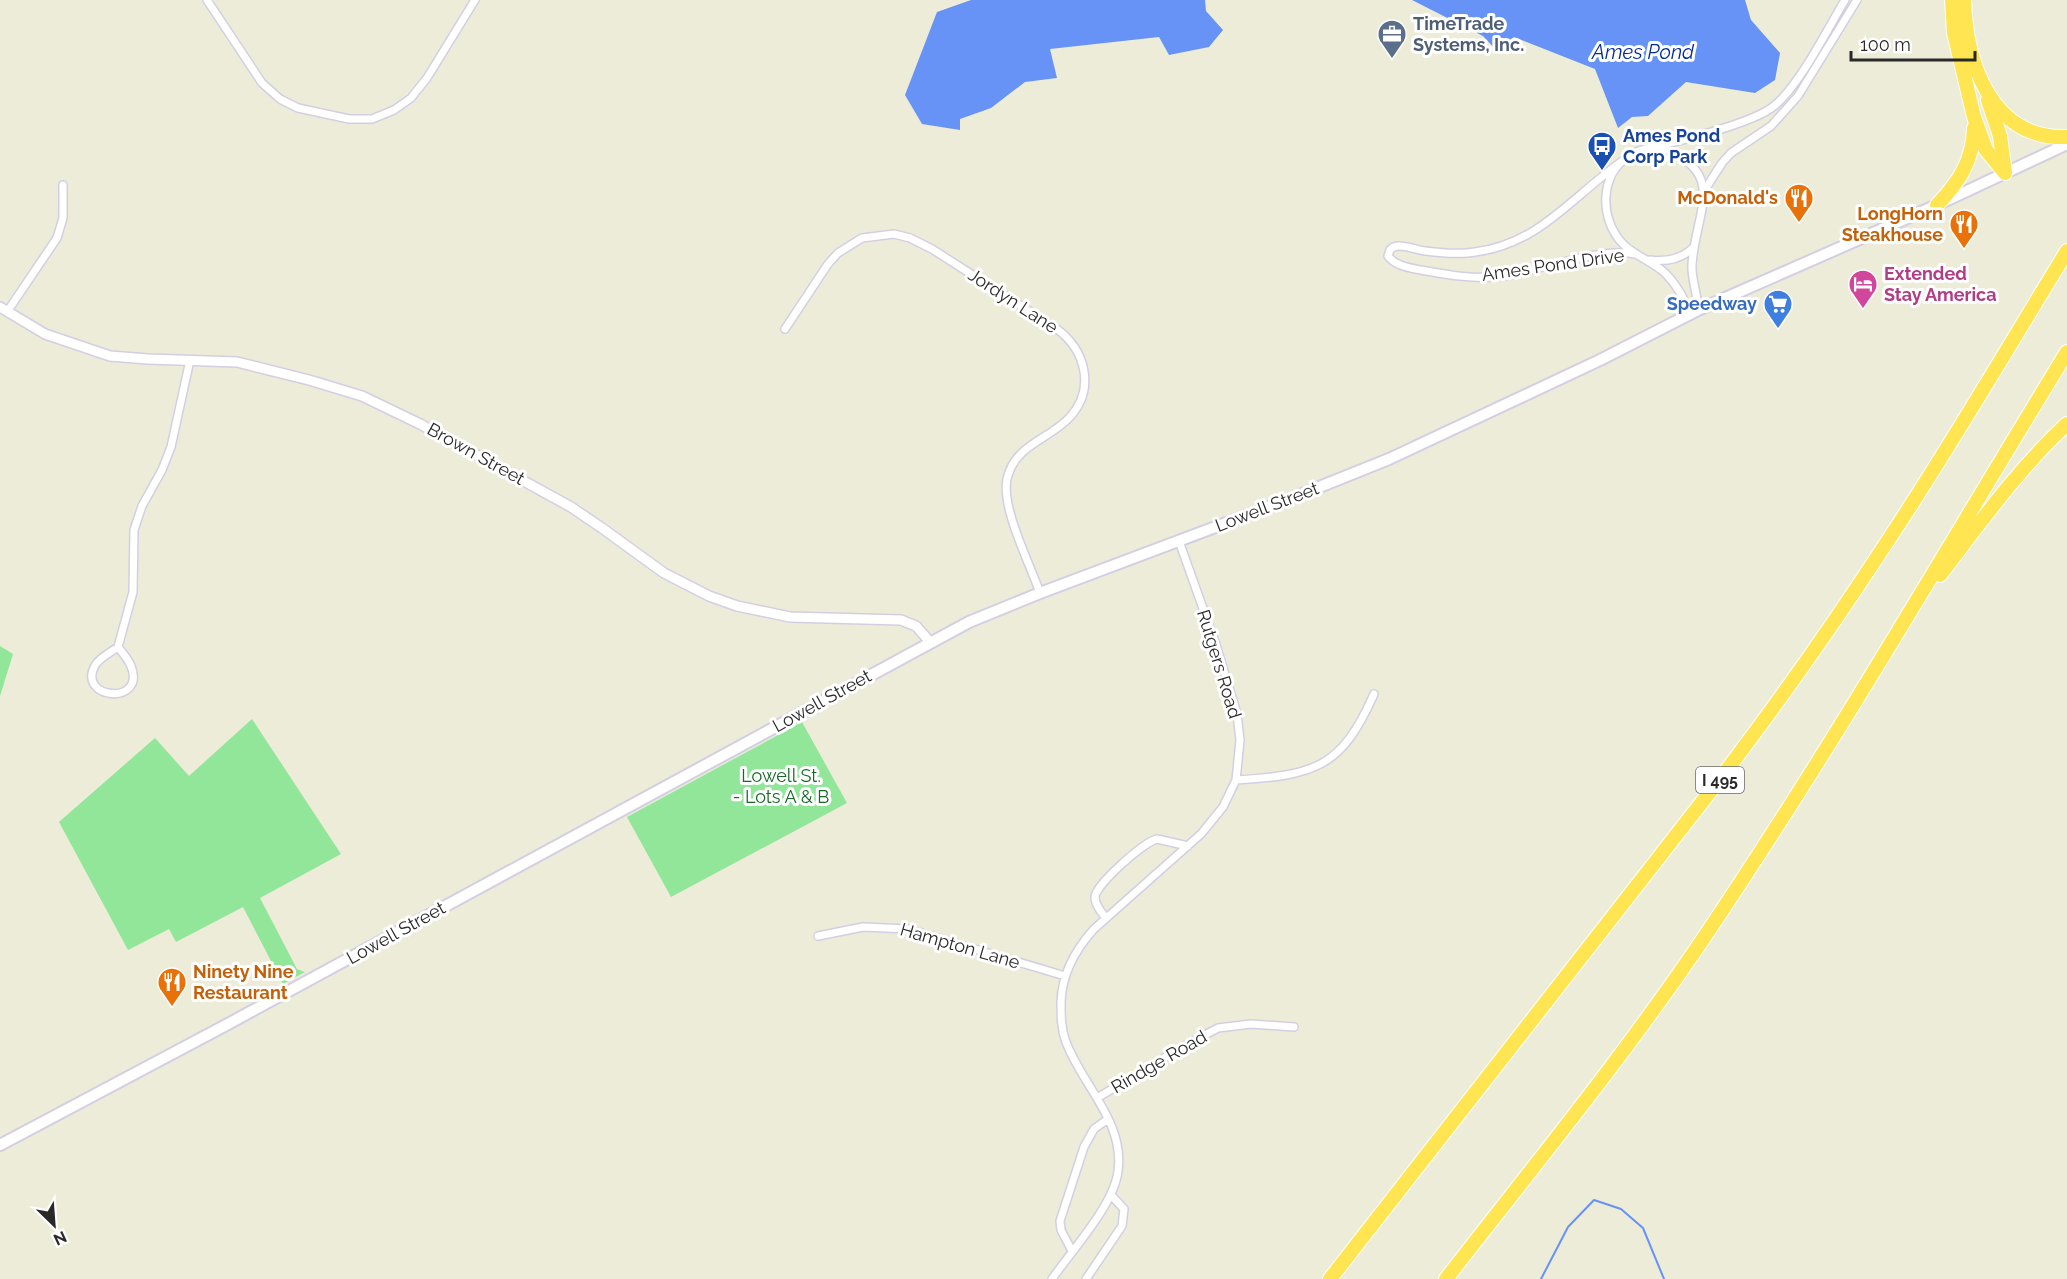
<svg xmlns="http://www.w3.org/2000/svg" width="2067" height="1279" font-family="Raleway,sans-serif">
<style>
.green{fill:#92e699}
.water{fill:#6693f5}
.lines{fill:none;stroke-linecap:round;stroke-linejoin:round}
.stream{stroke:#6693f5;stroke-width:2}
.minor-casing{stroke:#d3cfe3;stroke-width:10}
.tertiary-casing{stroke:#d3cfe3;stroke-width:12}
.secondary-casing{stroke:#d3cfe3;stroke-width:14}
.motorway-casing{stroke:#fff;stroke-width:16}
.minor{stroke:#fff;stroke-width:7}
.tertiary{stroke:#fff;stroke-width:9}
.secondary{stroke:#fff;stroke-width:10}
.motorway{stroke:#ffe551;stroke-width:14}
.labels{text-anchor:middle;stroke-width:6;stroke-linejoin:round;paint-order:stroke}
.shield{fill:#fff;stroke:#696969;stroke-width:1.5}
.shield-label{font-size:16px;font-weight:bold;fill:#292929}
.service-label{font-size:18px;font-weight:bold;fill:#4e5e75;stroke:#fff;text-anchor:start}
.transit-label{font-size:18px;font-weight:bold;fill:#164399;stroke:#fff;text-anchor:start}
.food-label{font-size:18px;font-weight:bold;fill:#c56008;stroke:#fff;text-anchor:end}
.street-label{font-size:18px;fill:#292929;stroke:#fff}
.hotel-label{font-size:18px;font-weight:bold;fill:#b23c85;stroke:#fff;text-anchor:start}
.shop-label{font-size:18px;font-weight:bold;fill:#366cbe;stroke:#fff;text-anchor:end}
.park-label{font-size:18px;fill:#166927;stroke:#fff}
.water-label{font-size:20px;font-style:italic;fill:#062a9f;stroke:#fff}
</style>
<rect width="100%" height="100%" fill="#ececd9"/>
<path class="green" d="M0 646 13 654 0 696Z
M252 719 341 854 260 898 297 969 305 972 283 984 243 907 176 942 169 929 128 950 59 822 155 738 189 776Z
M802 722 847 803 671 897 627 817Z"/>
<path class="water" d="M971 0H1205L1206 11 1223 30 1209 47 1169 55 1159 37 1050 49 1057 78 1025 82 991 108 960 119V130L922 124 905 95 937 12Z
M1412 0H1745L1751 20 1780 53 1775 80 1755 93 1686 82 1648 116 1632 117 1618 128 1595 69 1514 37 1497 51 1483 36Z"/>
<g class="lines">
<path class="stream" d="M1541 1279 1568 1227 1594 1200 1621 1209 1643 1228 1664 1279"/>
<g class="minor-casing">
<path id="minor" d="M207 0 262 83 280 99 298 108 349 119H372L394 110 411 98 427 78 475 0
M1657 146C1730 172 1696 209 1692 264 1691 280 1698 294 1698 310 1694 308 1689 306 1686 303 1683 300 1682 294 1679 291 1675 284 1670 278 1665 273 1652 261 1635 256 1623 244 1599 219 1599 174 1630 155 1638 150 1648 148 1657 146Z
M1657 146C1684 140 1753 123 1774 106 1799 86 1827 30 1845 0
M1624 160C1573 195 1540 244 1475 252 1459 255 1441 253 1425 251 1416 250 1406 245 1398 246 1393 247 1393 247 1390 250L1388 256C1395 266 1410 268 1421 270 1448 275 1476 280 1504 276 1540 270 1602 247 1635 254
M1704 191 1722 163 1731 153 1771 126 1798 96 1857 0
M1650 260C1667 262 1682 259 1694 247
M7 312 57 238 63 218V185
M785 329 828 264 838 253 862 238 894 234 910 238 932 249 1057 329C1085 350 1096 388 1070 417 1049 440 1015 444 1007 479 1001 508 1030 564 1040 593
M118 647C111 652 101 657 96 664 74 699 147 707 131 666 128 659 123 653 118 647L133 592 134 530 142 506 162 470 171 447 190 360
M1236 780C1314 775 1341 769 1374 694
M1106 918C1101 912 1095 905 1095 897 1096 884 1144 842 1157 839L1188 846
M818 936 863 927 908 929 1065 976
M1097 1098 1186 1045 1218 1028 1251 1024 1294 1027
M1072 1251 1061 1230 1060 1221 1084 1147 1094 1129 1108 1119
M1052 1279C1072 1250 1114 1205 1118 1171 1125 1122 1082 1085 1066 1042 1061 1029 1061 1016 1061 1002 1062 973 1075 950 1094 929L1201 834 1223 807 1236 780 1240 740 1237 714 1216 645 1179 541
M1086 1279 1122 1226 1124 1209 1111 1195"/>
</g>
<g class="tertiary-casing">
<path id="tertiary" d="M0 307 45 334 110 356 148 359 237 362 309 380 362 396 420 424 571 507 602 528 664 573 709 596 737 606 790 617 901 620 916 626 930 642"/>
</g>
<g class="secondary-casing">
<path id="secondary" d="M0 1145 228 1024 969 622 1040 593 1282 502 1389 459 1600 360 1698 310 1937 205 2067 144"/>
</g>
<g class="motorway-casing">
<path id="motorway" d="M1952 0 1954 33 1974 117 1986 150 2005 173
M1964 0C1966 62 1991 140 2067 137
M1988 100 2000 136 2005 173
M1937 205C1959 182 1973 161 1974 128
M1940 575C1980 523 2018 469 2067 424
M1330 1279 1720 779C1778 703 1833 625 1885 545 1949 449 2007 349 2067 251
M1446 1279C1533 1167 1624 1056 1703 939 1832 748 1947 548 2067 352"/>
</g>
<use href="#minor" class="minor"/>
<use href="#tertiary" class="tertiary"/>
<use href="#secondary" class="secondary"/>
<use href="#motorway" class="motorway"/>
</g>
<defs>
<g id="office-pin" transform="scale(1.5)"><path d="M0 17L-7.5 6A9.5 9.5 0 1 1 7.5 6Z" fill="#5c6f8a" stroke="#fff"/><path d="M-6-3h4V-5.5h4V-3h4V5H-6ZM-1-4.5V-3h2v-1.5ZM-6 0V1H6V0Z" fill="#fff"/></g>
<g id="bus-pin" transform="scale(1.5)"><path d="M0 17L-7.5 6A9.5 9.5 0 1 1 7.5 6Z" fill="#1a4fb4" stroke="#fff"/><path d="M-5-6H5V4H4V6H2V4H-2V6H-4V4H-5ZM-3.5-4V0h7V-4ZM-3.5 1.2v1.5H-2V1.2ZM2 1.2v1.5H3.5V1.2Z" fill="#fff"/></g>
<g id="restaurant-pin" transform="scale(1.5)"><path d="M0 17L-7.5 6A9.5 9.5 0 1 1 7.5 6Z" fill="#e8710a" stroke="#fff"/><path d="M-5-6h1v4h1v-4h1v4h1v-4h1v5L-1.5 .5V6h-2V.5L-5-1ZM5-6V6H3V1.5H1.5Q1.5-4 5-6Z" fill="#fff"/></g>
<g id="hotel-pin" transform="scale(1.5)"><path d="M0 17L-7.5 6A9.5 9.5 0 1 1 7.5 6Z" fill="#d1479c" stroke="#fff"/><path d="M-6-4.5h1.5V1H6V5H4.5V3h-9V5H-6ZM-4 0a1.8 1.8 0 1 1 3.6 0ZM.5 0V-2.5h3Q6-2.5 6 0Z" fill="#fff"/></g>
<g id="supermarket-pin" transform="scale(1.5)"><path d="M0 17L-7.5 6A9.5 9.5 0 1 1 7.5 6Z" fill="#3f7fe0" stroke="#fff"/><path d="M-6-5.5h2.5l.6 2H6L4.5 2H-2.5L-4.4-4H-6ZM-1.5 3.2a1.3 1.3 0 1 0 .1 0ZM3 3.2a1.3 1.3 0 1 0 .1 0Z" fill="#fff"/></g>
</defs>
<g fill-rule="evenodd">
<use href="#office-pin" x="1392" y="34"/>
<use href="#bus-pin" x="1602" y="146"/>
<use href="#restaurant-pin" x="1799" y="198"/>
<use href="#restaurant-pin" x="1964" y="224"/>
<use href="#hotel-pin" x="1863" y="284"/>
<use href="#supermarket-pin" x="1778" y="304"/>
<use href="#restaurant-pin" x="172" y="982"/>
</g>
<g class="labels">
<rect class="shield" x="1696" y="767" width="48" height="26" rx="4.5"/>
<g class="shield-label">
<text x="1720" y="786">I 495</text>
</g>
<g class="service-label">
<text x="1413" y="30">TimeTrade<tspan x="1413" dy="21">Systems, Inc.</tspan></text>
</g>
<g class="transit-label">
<text x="1623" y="142">Ames Pond<tspan x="1623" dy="21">Corp Park</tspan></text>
</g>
<g class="food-label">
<text x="1778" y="204">McDonald's</text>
<text x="1943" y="220">LongHorn<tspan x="1943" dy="21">Steakhouse</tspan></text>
<text x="193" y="978" text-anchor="start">Ninety Nine<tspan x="193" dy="21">Restaurant</tspan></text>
</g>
<g class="street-label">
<text transform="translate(1553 265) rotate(-8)" y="6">Ames Pond Drive</text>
<text transform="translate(1013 301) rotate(33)" y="6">Jordyn Lane</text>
<text transform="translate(476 454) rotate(29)" y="6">Brown Street</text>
<text transform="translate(1267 507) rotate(-21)" y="6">Lowell Street</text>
<text transform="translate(1219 664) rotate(73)" y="6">Rutgers Road</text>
<text transform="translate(822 701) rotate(-29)" y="6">Lowell Street</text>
<text transform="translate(396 933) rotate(-29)" y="6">Lowell Street</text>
<text transform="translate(960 946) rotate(16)" y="6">Hampton Lane</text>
<text transform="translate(1159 1062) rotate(-30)" y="6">Rindge Road</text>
</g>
<g class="hotel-label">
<text x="1884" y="280">Extended<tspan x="1884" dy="21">Stay America</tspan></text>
</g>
<g class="shop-label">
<text x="1757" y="310">Speedway</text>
</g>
<g class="park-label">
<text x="781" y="782">Lowell St.<tspan x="781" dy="21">- Lots A &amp; B</tspan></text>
</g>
<g class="water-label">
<text x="1643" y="59">Ames Pond</text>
</g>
</g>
<g transform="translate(54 1225) rotate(155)" stroke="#ffffff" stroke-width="4.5" paint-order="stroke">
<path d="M0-4.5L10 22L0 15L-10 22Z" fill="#292929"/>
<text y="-9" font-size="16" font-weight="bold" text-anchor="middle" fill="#292929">N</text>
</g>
<path d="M1851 51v9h124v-9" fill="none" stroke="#292929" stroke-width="3"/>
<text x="1860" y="51" font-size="18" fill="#292929" stroke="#ffffff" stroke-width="4.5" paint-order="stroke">100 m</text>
</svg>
